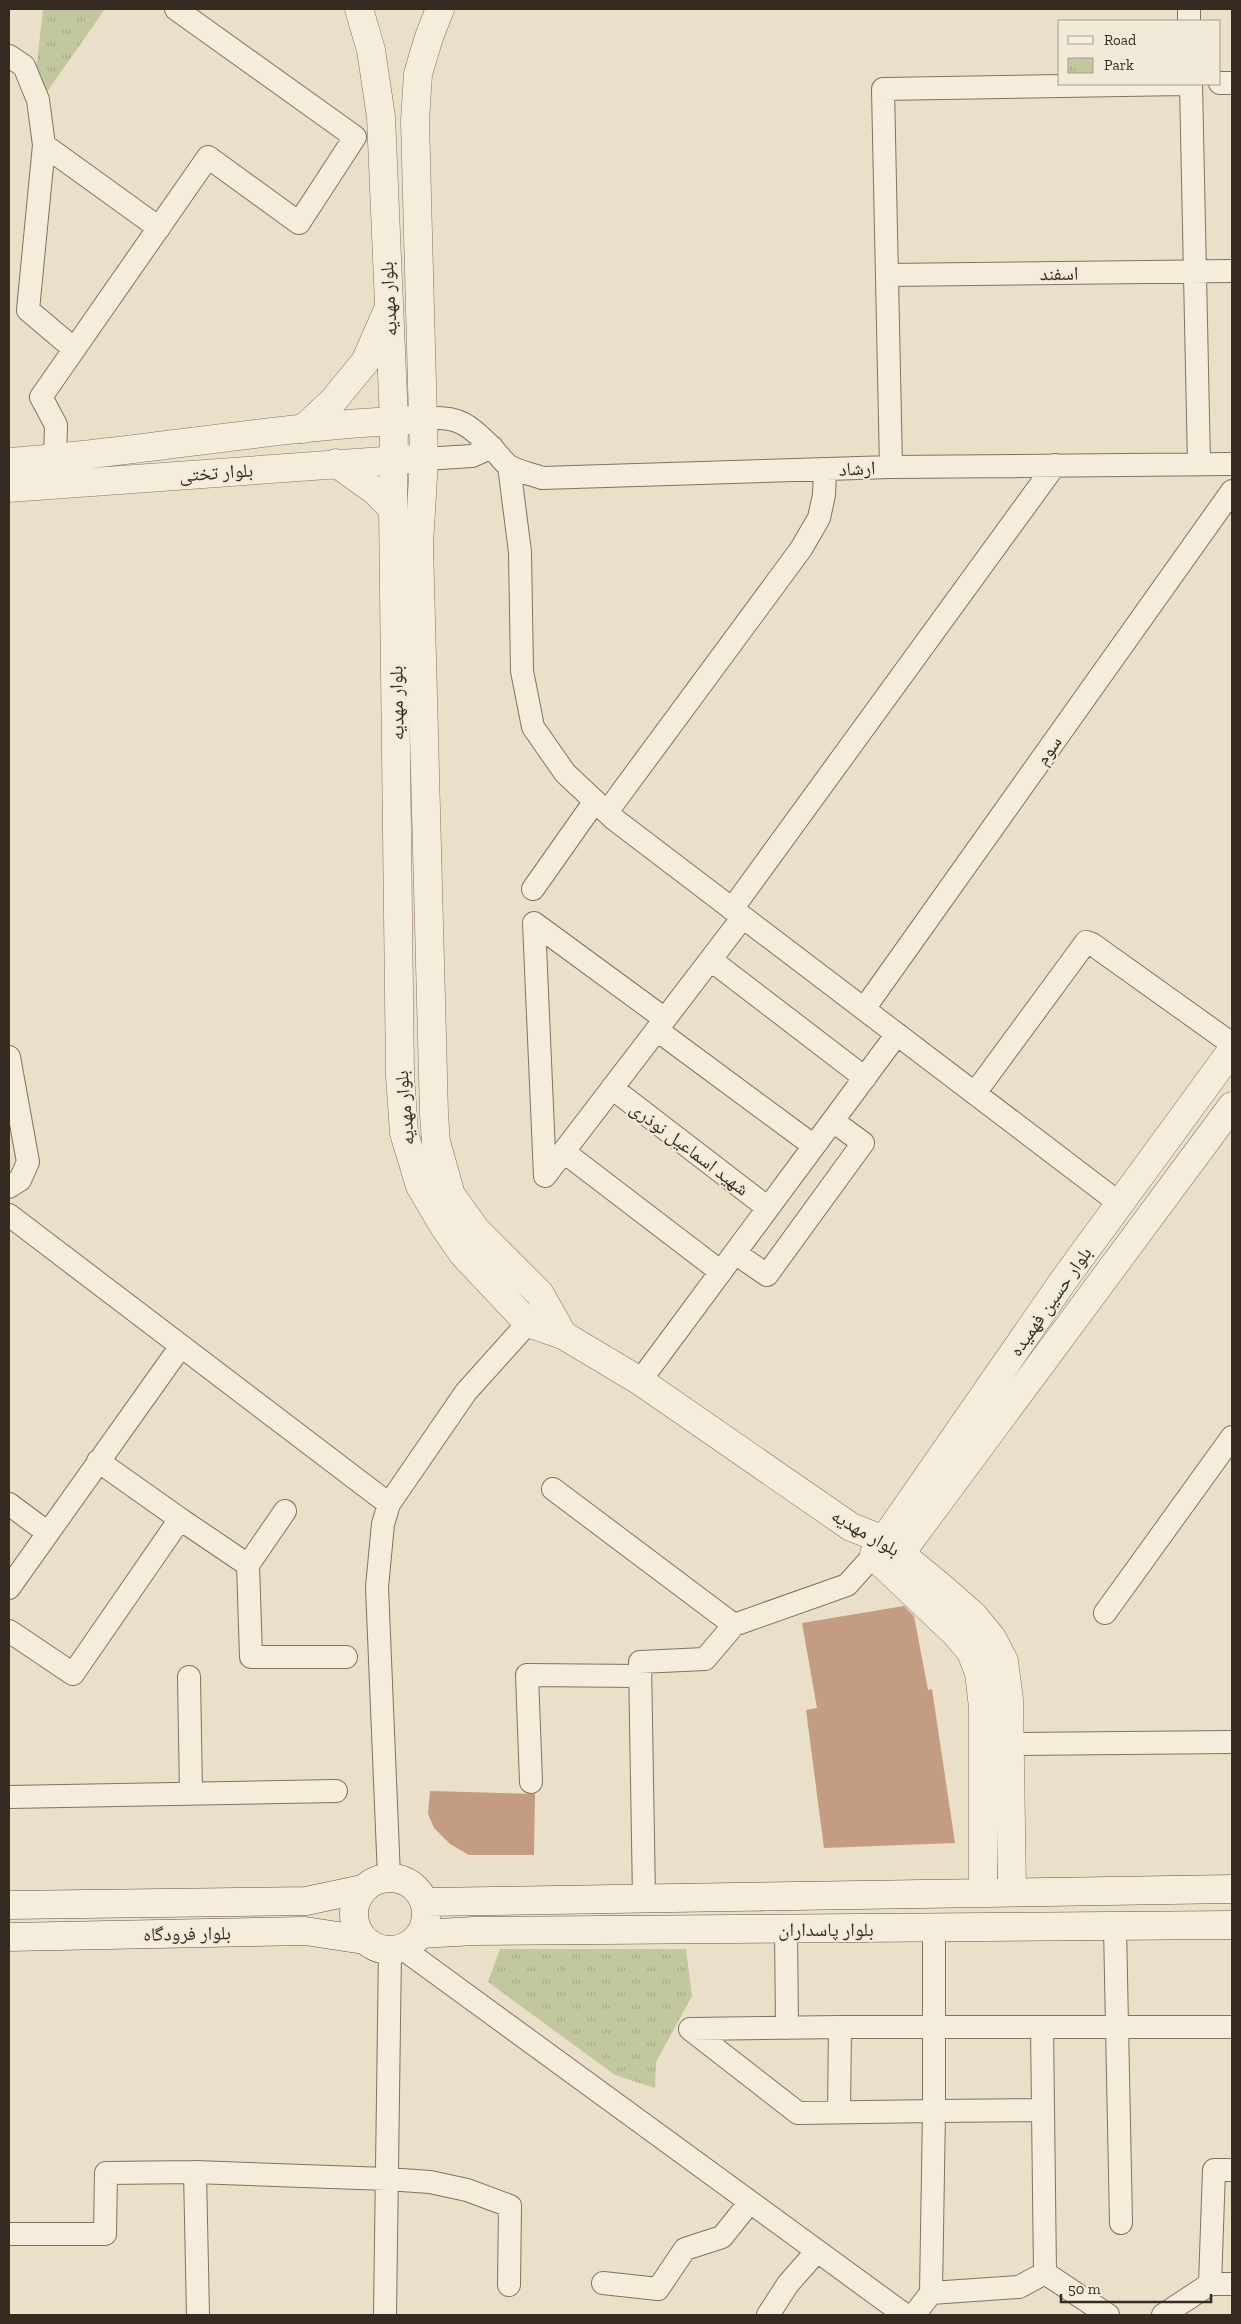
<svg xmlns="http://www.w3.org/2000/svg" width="1241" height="2324" font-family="'Zilla Slab','Noto Naskh Arabic',serif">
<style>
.park{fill:url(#park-tufts)}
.building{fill:#c49c83}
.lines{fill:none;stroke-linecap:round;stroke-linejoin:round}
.minor-casing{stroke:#847260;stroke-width:24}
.tertiary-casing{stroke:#847260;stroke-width:29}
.secondary-casing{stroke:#665343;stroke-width:29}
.minor{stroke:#f5eddb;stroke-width:22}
.tertiary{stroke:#f5eddb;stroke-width:28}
.secondary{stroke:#f5eddb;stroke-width:28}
.labels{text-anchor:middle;stroke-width:4;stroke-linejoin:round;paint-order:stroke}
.street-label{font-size:19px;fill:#362b21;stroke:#f2ead8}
</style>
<defs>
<pattern id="park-tufts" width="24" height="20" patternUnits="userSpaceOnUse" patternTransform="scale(1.25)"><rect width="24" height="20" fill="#c3c79e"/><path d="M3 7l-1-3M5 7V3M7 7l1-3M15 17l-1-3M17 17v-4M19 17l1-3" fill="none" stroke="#a8ab88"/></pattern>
</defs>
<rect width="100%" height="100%" fill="#eadfc9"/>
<path class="park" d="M43 9H105L44 96 36 71Z
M500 1949H686L692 1996 656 2062 655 2088 615 2075 488 1982Z"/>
<path class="building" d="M904 1606 914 1616 928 1690 932 1689 955 1843 824 1848 806 1710 817 1708 802 1623Z
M430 1791 535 1794 534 1855H469L450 1844 434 1828 428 1814Z"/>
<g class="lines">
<g class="minor-casing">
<path id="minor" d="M1189 9V21
M9 56 24 66 38 100 44 145 28 310 74 349
M1220 83H1232
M1191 84 1199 464
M44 145 159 228
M887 275 1232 271
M423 419C457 414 470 425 493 449 498 454 503 462 509 466 518 472 532 474 542 478L891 467 1232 464
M55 458 56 425 41 397 208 157 299 223 355 137 176 9
M424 459 472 456 492 447
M509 466 520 552 522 671 533 727 565 773 614 819 1119 1203
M891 467 883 89 1184 84
M607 812 801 549 819 518 824 495 825 470
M533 889 595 801
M732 909 1055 465
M711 960 865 1078
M864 1009 1232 491
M665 1019 534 923 545 1176 743 917
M657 1030 814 1146
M9 1057 28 1162 20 1180 9 1187
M612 1088 768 1208
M975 1093 1086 942 1092 944 1232 1044
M564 1152 721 1272
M9 1215 389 1504
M735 1253 767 1275 863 1143 833 1121
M640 1381 897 1034
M553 1489 734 1625 847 1585 873 1556
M9 1504 48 1533
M180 1519 248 1565 251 1657H346
M248 1565 285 1511
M9 1588 181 1346
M1105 1613 1232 1437
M9 1631 73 1674 180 1519 98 1461
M189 1677 191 1793
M1009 1744 1232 1742
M531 1782 527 1675 640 1676
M9 1797 336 1791
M389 1877 377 1587 383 1524 389 1504 466 1392 528 1323
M644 1898 640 1662 705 1659 734 1625
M1115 1927 1121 2223
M786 1929 787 2028
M402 1948 905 2315
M840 2027H1232
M1042 2027 1045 2273
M839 2112 840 2027 690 2029 798 2113 934 2111V1928
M195 2172 198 2315
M9 2234H105L106 2173 195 2172 387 2179 430 2182 467 2190 510 2206 509 2285
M603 2283 658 2289 685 2249 722 2237 750 2202
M1210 2284 1214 2170H1232
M931 2293 934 2111 1042 2110
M385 2315 390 1950
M768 2315 788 2284 817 2251
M914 2315 931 2293 1019 2287 1045 2273 1108 2315
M1163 2315 1210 2284H1232"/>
</g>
<g class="tertiary-casing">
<path id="tertiary" d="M359 9 371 50 381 117 394 421 393 509 400 1076 404 1133 420 1186 443 1225 463 1254 528 1323 563 1335 640 1381 851 1527 884 1540 941 1587 974 1616 992 1638 1004 1661 1009 1700 1012 1891
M440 9 429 37 418 74 415 121 424 459 419 545 434 1114 436 1142 451 1195 476 1230 540 1294 563 1335
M303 429 333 401 365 362 386 314
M9 462C143 452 276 426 411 420
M336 463 375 491 393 509
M9 488 411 459
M874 1554 1066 1277 1232 1050
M875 1557 955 1633 971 1652 979 1673 983 1707V1892
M889 1569 1232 1106"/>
</g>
<g class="secondary-casing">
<path id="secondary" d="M354 1914a36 36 0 1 1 72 0a36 36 0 1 1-72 0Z
M425 1902 1232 1889
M9 1905 306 1901 363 1889
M421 1934 474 1931 1232 1925
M9 1937 305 1931 364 1940"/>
</g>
<use href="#minor" class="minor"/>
<use href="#tertiary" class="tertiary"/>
<use href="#secondary" class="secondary"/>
</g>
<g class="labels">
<g class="street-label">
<text transform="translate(1059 273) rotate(-1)" y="7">اسفند</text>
<text transform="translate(388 299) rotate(-93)" y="7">بلوار مهدیه</text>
<text transform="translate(857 468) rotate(-3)" y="7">ارشاد</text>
<text transform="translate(216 472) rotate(-4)" y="7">بلوار تختی</text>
<text transform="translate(396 703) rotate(-91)" y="7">بلوار مهدیه</text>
<text transform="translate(1048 750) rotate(-55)" y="7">سوم</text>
<text transform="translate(404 1108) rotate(-95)" y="7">بلوار مهدیه</text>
<text transform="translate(690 1148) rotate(37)" y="7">شهید اسماعیل نوذری</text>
<text transform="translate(1050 1301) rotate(-55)" y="7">بلوار حسین فهمیده</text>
<text transform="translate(866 1532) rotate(30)" y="7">بلوار مهدیه</text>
<text x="826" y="1936">بلوار پاسداران</text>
<text transform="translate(187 1933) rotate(-1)" y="7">بلوار فرودگاه</text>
</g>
</g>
<rect width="1241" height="2324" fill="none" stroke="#362b21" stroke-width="20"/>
<rect x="1058" y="20" width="162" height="65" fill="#f2ead8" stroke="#a79e8f"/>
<rect x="1068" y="36" width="25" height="8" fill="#f5eddb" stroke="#a79e8f"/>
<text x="1104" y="45" font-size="15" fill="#362b21">Road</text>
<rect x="1068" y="58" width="25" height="15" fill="url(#park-tufts)" stroke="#a79e8f"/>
<text x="1104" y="70" font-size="15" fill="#362b21">Park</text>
<path d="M1061 2294v8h150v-8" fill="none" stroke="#362b21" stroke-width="2.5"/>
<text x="1068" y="2294" font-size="15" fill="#362b21" stroke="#f2ead8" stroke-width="4" paint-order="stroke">50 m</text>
</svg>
